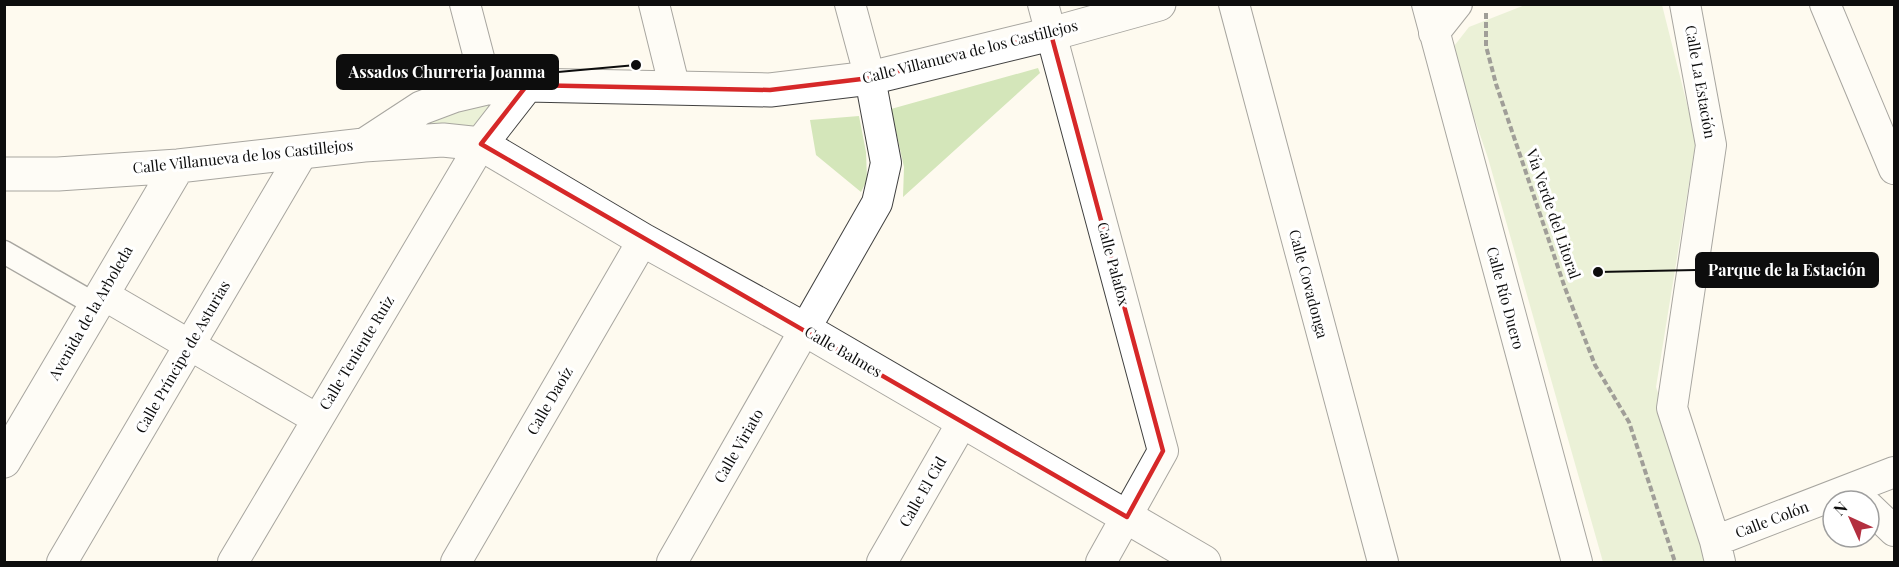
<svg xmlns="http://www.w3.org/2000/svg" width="1899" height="567" font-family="'Playfair Display',serif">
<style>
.green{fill:#d4e6ba}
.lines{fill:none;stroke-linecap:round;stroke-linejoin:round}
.pedestrian-casing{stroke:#404040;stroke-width:25}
.minor-casing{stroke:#404040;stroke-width:32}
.tertiary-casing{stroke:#404040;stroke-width:35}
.path{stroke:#2f2f2f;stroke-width:4;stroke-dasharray:6 3;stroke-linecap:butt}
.pedestrian{stroke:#fff;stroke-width:22}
.minor{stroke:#fff;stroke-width:30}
.tertiary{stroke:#fff;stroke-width:33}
.marked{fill:none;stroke:#d62828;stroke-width:4.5;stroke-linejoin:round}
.labels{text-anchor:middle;stroke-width:6;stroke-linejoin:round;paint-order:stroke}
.street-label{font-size:15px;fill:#0d0d0d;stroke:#fff}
.leader{fill:none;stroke:#0d0d0d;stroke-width:2}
.callout-dot{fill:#0d0d0d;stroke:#fff;stroke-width:2}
.callout{fill:#0d0d0d;stroke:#0d0d0d;stroke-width:2}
.callout-label{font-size:16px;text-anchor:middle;font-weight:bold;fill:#fff}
</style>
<rect width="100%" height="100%" fill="#fefaef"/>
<path class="green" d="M1525 5H1662L1696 140 1656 387 1708 544 1709 562H1603L1488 158 1451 50 1469 27Z
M1038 68 1040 73 903 197 904 167 891 109Z
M508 95 478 132 413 128 431 117Z
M859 116 866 152 867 180 861 192 816 155 810 120Z"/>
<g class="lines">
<g class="pedestrian-casing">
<path id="pedestrian" d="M4 252 96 305"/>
</g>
<g class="minor-casing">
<path id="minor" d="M465 4 487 88
M654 4 675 89
M1043 4 1163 451 1101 562
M1234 4 1383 562
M1427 4 1577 562
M1685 4 1711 145 1672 408 1715 541 1720 562
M1825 4 1894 169
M1434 33 1457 4
M102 294 317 419
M1869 507 1894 531
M1715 541 1894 472
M62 562 303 152
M233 562 481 144
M456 562 643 240
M672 562 877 203 886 163 870 78 850 4
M882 562 963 421"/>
</g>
<g class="tertiary-casing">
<path id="tertiary" d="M366 144 421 108 453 96 487 88 527 85 770 90 870 78 1051 34 1159 4
M481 144 527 85
M4 174H58L178 166 364 145 443 140 481 144 643 240 806 330 1204 562
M4 461 178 166"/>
</g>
<path class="path" d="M1486 13V46L1496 84 1565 288 1595 365 1629 422 1675 562"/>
<use href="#pedestrian" class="pedestrian"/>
<use href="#minor" class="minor"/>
<use href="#tertiary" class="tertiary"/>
</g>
<path d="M0 0H1899V567H0ZM1051 34 1163 451 1127 517 481 144 527 85 770 90 870 78Z" fill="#fefaef" fill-opacity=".55" fill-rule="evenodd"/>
<path class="marked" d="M1051 34 1163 451 1127 517 481 144 527 85 770 90 870 78Z"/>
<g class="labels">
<g class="street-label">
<text transform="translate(970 52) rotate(-14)" y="5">Calle Villanueva de los Castillejos</text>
<text transform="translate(1700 82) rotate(80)" y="5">Calle La Estación</text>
<text transform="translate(243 157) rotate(-6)" y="5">Calle Villanueva de los Castillejos</text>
<text transform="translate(1553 214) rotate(71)" y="5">Vía Verde del Litoral</text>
<text transform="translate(1113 264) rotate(75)" y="5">Calle Palafox</text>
<text transform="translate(1308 284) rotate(75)" y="5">Calle Covadonga</text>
<text transform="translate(1505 298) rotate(75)" y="5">Calle Río Duero</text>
<text transform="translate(91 313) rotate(-60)" y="5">Avenida de la Arboleda</text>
<text transform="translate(843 352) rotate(30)" y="5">Calle Balmes</text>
<text transform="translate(357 353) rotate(-59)" y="5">Calle Teniente Ruiz</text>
<text transform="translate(183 357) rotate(-60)" y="5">Calle Príncipe de Asturias</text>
<text transform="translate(550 401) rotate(-60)" y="5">Calle Daoíz</text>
<text transform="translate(739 446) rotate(-60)" y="5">Calle Viriato</text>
<text transform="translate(923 492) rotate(-60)" y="5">Calle El Cid</text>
<text transform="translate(1772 520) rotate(-21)" y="5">Calle Colón</text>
</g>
</g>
<path class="leader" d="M636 65L558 72M1598 272L1696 270"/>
<g class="callout-dot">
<circle cx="636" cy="65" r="6"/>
<circle cx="1598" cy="272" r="6"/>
</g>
<g class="callout">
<rect x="337" y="55" width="221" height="34" rx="6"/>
<rect x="1696" y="253" width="182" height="34" rx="6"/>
</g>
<g class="callout-label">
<text x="447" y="78">Assados Churreria Joanma</text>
<text x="1787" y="276">Parque de la Estación</text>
</g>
<rect width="1899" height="567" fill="none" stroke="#0d0d0d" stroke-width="12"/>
<g transform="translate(1851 519) rotate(315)"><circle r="28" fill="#ffffff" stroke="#9e9e9e" stroke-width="1.5"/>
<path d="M0-4.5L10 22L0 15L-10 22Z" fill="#b32f3f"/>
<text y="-9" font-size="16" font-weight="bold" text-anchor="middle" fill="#0d0d0d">N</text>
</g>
</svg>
